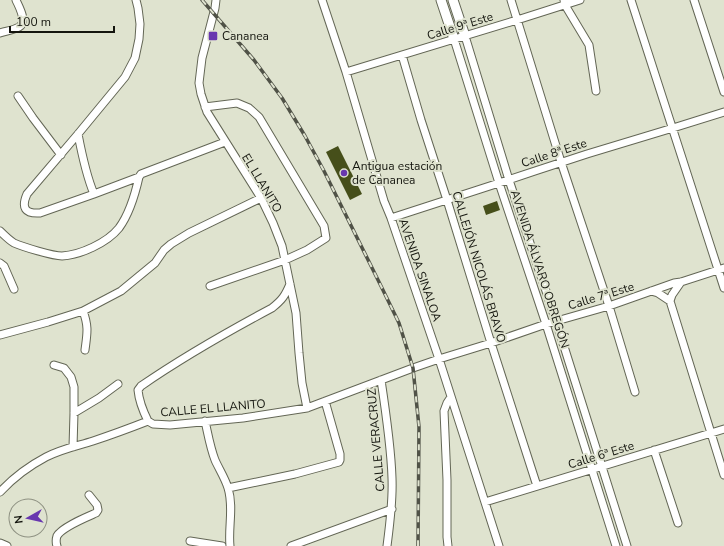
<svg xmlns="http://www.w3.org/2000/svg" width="724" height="546" font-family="'Nunito Sans',sans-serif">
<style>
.building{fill:#464f1a}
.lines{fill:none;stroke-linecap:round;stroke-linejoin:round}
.minor-casing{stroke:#636655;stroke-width:9}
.major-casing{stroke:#636655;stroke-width:11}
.minor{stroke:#fff;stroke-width:7}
.major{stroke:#fff;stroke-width:9}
.rail-casing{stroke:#505247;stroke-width:3.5}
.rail{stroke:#dfe3cf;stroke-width:2;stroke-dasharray:6;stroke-linecap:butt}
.poi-dot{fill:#6837af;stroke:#dfe3cf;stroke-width:1.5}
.labels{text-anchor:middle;stroke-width:4;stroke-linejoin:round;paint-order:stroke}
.street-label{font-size:12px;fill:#14150e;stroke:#dfe3cf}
.poi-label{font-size:12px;fill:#14150e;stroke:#dfe3cf;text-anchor:start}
</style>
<rect width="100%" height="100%" fill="#dfe3cf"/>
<path class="building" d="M338 146 362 194 350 200 326 152Z
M497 201 500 210 486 215 483 206Z"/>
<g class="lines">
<g class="minor-casing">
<path id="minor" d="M136 0 138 8 140 24 139 39 135 58 125 77 78 134 27 194C21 208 25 214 40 213L94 194 139 177
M216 0 215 8 202 58 199 83 201 94 207 112 261 198 273 223 282 246 296 313 299 353 302 383 307 408
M322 0 346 72 384 201 391 218 439 359 499 546
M511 0 561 162 609 306 635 392
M564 0 565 5 589 45 596 91
M631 0 724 288
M694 0 724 92
M0 33C6 31 14 30 19 27 28 22 19 7 16 0
M465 36 509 180 556 321 627 546
M454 39 499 183 546 324 616 546
M402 55 421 120 447 200 491 343 537 486
M346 72 517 20 580 0
M18 96 33 118 61 155
M205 107 237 103 249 108 259 117 324 226 326 238 307 250 285 260 210 286
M78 134C82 155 86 175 94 194
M391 218 499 183 535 171 587 154 673 128 724 112
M0 231C4 235 9 240 14 243 23 247 53 256 62 256 80 255 107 243 119 228 130 213 135 195 139 177L141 174 225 142
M0 263 4 266 14 289
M681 282 672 295 670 301 724 475
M651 291 658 293 670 301
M83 311C89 327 87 334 85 350
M0 335 48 322 83 311 121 291 155 263 164 250 171 244 189 233 261 198
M54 365 64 368 71 377 74 387V413L73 447
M381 380C386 413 391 446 392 478 393 501 390 523 387 546
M74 413 99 398 118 384
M148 421C143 411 139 401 138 390L141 386C183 357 227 332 272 308 282 300 285 296 290 284
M205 421C208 434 210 447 215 460 219 469 225 478 228 488 234 507 228 527 230 546
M654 450 678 523
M228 488 295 474 339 462 340 460V454L325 401
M0 492C13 478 29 466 46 457 61 449 77 446 93 441 111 435 130 428 148 421L153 424 170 425 243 418 307 408 413 368 439 359 491 343 546 324 609 306 674 283 681 282 724 268
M485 502 724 429
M190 541 222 546
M0 543 7 546
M57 546C56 543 56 539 57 536 62 527 87 517 96 513L98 510 97 505 89 495
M291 546 392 509
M448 546 447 537V480L444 411 447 403 451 397"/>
</g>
<g class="major-casing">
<path id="major" d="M441 0 454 39
M453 0 465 36"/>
</g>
<use href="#minor" class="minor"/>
<use href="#major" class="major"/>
<g class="rail-casing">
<path id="rail" d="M202 0 254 60 282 98 305 136 324 171 381 286 399 323 413 368 419 427 418 546"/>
</g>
<use href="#rail" class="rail"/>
</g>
<g class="poi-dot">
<rect x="208" y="31" width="10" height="10" rx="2"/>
<circle cx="344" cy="173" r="4"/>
</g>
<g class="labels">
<g class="street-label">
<text transform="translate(460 26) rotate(-17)" y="4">Calle 9ª Este</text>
<text transform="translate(554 153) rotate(-18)" y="4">Calle 8ª Este</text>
<text transform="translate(262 183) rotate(59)" y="4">EL LLANITO</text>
<text transform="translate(479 267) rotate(73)" y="4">CALLEJÓN NICOLÁS BRAVO</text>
<text transform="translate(540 269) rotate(72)" y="4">AVENIDA ÁLVARO OBREGÓN</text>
<text transform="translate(420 270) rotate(71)" y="4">AVENIDA SINALOA</text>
<text transform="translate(601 296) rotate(-17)" y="4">Calle 7ª Este</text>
<text transform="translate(213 408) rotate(-5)" y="4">CALLE EL LLANITO</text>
<text transform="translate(376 440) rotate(-95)" y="4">CALLE VERACRUZ</text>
<text transform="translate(601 455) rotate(-17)" y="4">Calle 6ª Este</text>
</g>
<g class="poi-label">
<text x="222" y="40">Cananea</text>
<text x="352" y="170">Antigua estación<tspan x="352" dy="14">de Cananea</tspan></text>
</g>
</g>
<g transform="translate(28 518) rotate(262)"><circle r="19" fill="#dfe3cf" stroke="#8e9182"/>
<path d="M0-3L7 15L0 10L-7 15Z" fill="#6837af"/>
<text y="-6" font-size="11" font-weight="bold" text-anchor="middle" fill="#14150e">N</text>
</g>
<path d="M10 26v6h104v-6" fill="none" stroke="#14150e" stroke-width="2"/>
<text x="16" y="26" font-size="12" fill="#14150e" stroke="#dfe3cf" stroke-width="3" paint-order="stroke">100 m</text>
</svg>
